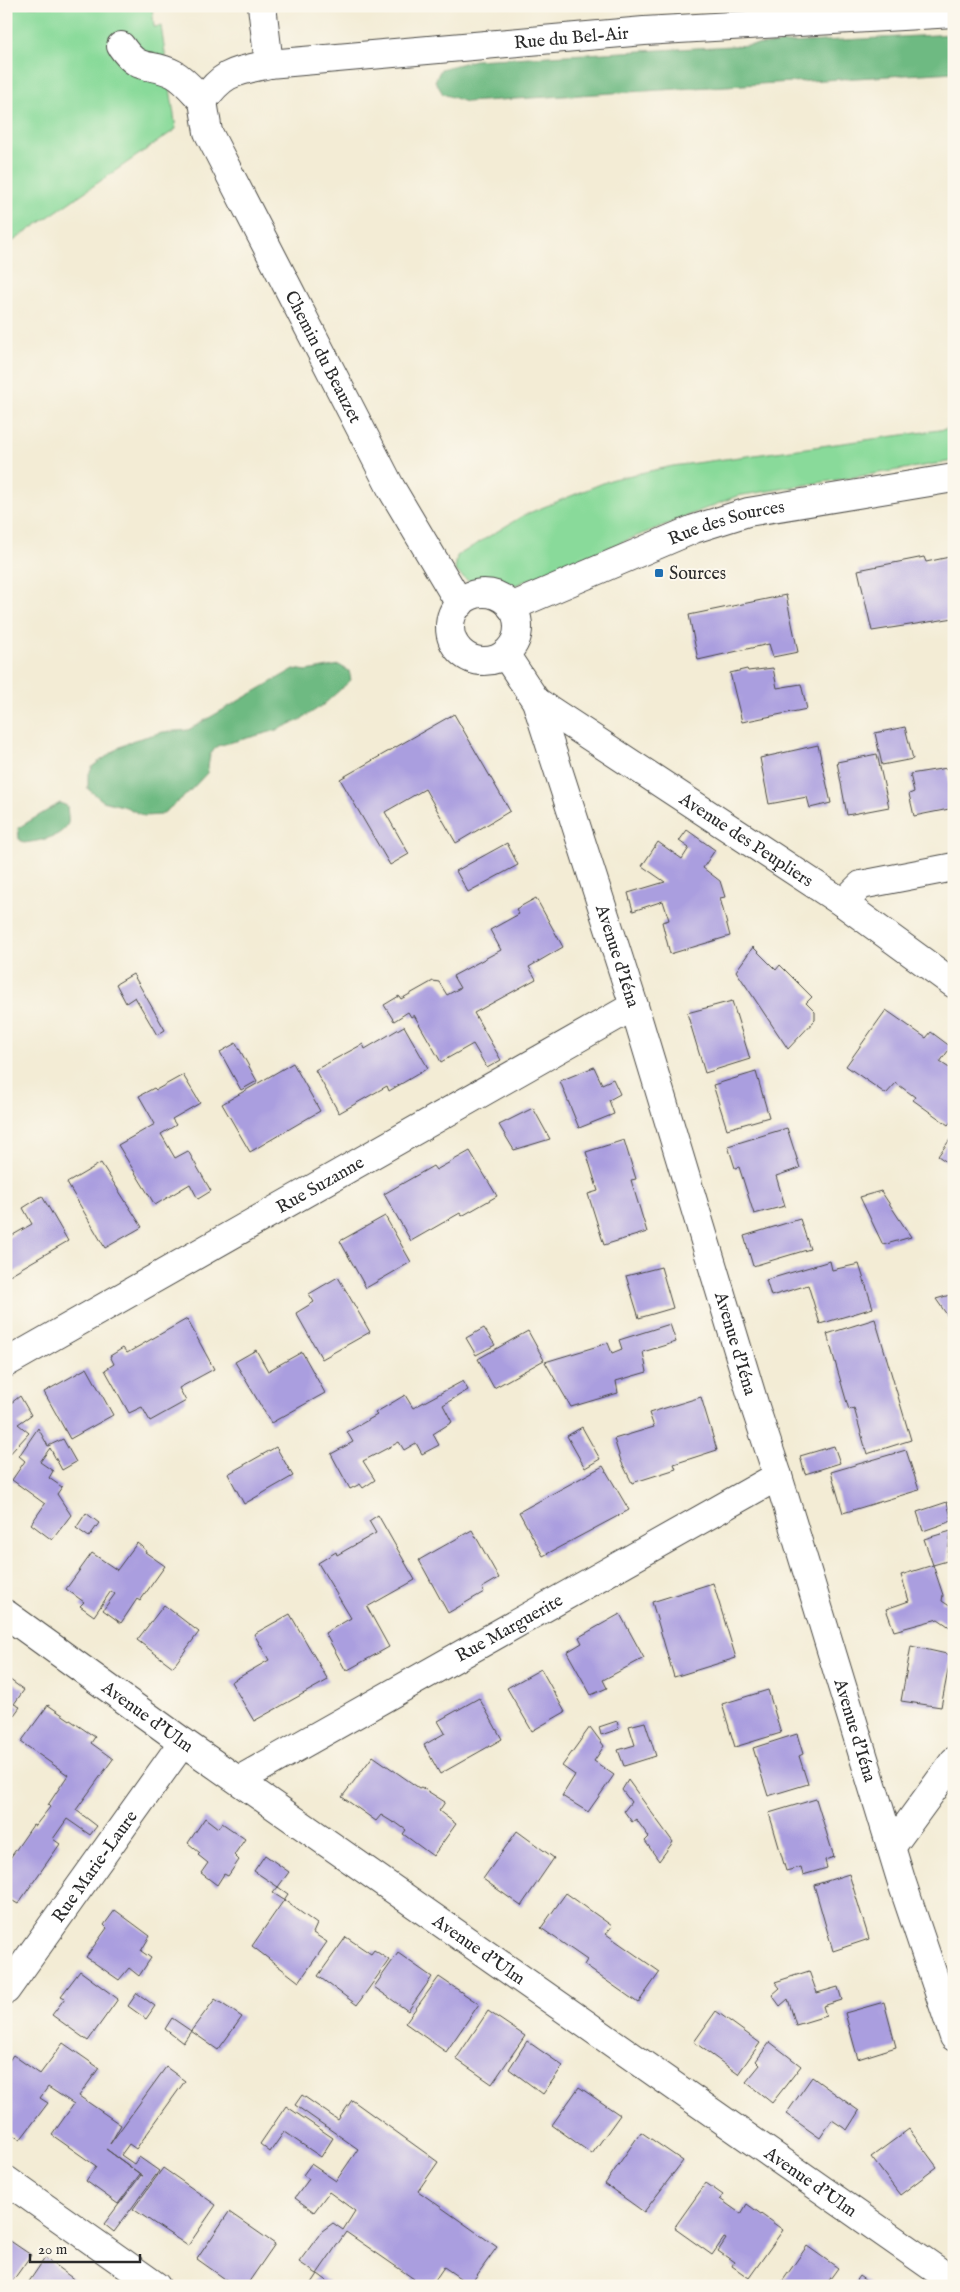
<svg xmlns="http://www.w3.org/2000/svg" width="960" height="2292" font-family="'IM FELL English',serif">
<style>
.green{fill:#89da9a;stroke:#5a8262}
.forest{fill:#6eba82;stroke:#4c7256}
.building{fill:#aa9edf}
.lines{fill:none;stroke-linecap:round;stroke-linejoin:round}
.minor-casing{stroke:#494844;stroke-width:30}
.minor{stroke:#fff;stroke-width:28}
.poi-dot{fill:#1f6fb2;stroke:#fbf7ec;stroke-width:2}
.labels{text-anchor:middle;stroke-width:4;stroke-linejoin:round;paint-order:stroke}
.street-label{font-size:18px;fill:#2b2b2b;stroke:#fbf7ec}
.poi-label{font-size:18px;fill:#2b2b2b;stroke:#fbf7ec;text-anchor:start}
</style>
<rect width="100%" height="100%" fill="#fbf7ec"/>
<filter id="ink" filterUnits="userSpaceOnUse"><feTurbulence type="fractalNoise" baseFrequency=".02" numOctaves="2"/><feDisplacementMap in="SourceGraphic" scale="10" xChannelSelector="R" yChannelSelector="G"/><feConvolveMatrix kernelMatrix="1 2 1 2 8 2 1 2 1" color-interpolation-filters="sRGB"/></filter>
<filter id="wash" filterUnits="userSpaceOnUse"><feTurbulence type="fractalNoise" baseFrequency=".0096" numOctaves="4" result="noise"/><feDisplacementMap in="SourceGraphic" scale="20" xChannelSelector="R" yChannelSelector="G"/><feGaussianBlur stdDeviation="1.12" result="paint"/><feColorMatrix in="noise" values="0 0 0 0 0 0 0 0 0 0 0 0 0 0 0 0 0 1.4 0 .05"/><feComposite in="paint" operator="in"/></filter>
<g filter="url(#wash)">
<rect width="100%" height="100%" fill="#f3ecd5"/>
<path class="green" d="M6 6H152L154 27 161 26 176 129 6 246Z
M954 428V461L737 496 513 586C489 591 472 587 455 570L457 556 524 515 613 479 673 466Z"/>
<path class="forest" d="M954 34V72L466 102 443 94 435 81 441 69 475 60Z
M339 665 349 671 351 680 323 705 300 720 274 731 217 746 210 755 207 773 186 795 161 815 144 816 126 807 103 801 88 789V776L93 766 120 747 134 740 163 732 188 730 294 669 307 671Z
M60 803 67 806C67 811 69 818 68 823 62 838 38 841 24 843L19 839 18 828Z"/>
<g id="blocks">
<path class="building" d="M954 556V618L872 631 858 570 924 557 926 562Z
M786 595 798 652 773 657 769 644 698 660 689 615Z
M773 668 777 688 801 684 807 709 742 722 730 673 747 669 748 671Z
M454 714 510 811 456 843 425 789 385 812 409 854 390 865 340 779Z
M905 727 913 759 882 765 875 733Z
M818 745 831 803 810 808 807 797 769 804 760 758Z
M877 754 889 807 847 815 837 762Z
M947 768 954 808 914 816 909 794 914 792 910 774Z
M687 830 715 850 703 868 720 881 725 897 720 898 730 936 670 954 662 922 669 920 663 901 633 911 628 893 665 882 642 866 658 842 682 859 689 848 679 841Z
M507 843 518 865 468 892 456 871Z
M536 898 563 947 529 967 536 979 474 1013 501 1060 487 1068 473 1044 441 1062 414 1015 411 1017 408 1012 394 1021 384 1005 399 996 401 999 433 981 439 982 447 995 460 988 453 976 501 950 490 930 519 914 516 909Z
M753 947 776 970 780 965 812 997 806 1003 815 1012V1020L788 1049 736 971Z
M133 974 165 1030 157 1035 135 997 126 1003 116 984Z
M732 1001 750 1059 705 1073 687 1013Z
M886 1010 926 1038 931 1032 951 1047 940 1062 954 1071V1118L948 1125 913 1100 915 1097 896 1083 886 1094 846 1066Z
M404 1026 428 1068 389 1091 387 1086 339 1113 315 1070 363 1044 365 1049Z
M236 1043 257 1081 241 1090 220 1052Z
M293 1063 320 1111 250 1152 222 1104Z
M594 1067 602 1084 613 1079 620 1094 609 1100 614 1114 579 1128 560 1081Z
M756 1072 769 1117 727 1129 713 1085Z
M183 1075 200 1103 172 1119 176 1125 161 1134 175 1158 188 1151 211 1191 198 1199 190 1184 155 1205 118 1145 155 1124 139 1096 154 1088 156 1090Z
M533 1108 550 1139 514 1150 499 1125Z
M787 1128 800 1168 776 1176 785 1206 754 1214 739 1167 735 1168 728 1146Z
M954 1134V1167L938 1156Z
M624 1140 636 1179 631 1180 647 1232 604 1245 588 1194 598 1191 586 1152Z
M470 1151 497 1196 462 1216 460 1213 411 1241 384 1194 433 1166 436 1170Z
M101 1163 142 1227 105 1248 67 1183Z
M881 1191 911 1237 883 1245 860 1197Z
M42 1196 68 1241 6 1277V1239L32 1224 23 1208Z
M385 1216 411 1262 366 1288 340 1241Z
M800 1219 810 1249 753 1266 744 1236Z
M830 1261 832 1270 859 1264 873 1308 820 1324 808 1285 771 1296 766 1280Z
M661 1267 673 1308 639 1318 626 1276Z
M338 1277 370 1332 322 1359 296 1313 314 1302 309 1294Z
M953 1294 954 1295V1325L936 1299Z
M187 1319 214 1369 179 1388 186 1401 150 1421 142 1407 129 1413 105 1370 114 1364 110 1356 123 1348 127 1353Z
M875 1319 911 1440 867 1454 854 1408 849 1410 827 1334Z
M670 1324 676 1342 643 1352 647 1372 616 1381 618 1393 571 1407 545 1362 608 1343 612 1353 622 1349 619 1340Z
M484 1328 495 1345 476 1355 466 1338Z
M528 1331 544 1360 494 1388 478 1359Z
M256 1350 268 1371 302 1352 325 1393 271 1423 235 1362Z
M87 1368 113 1415 70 1439 44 1392Z
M463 1381 468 1390 443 1405 452 1422 433 1434 439 1445 422 1454 416 1443 404 1450 399 1442 363 1461 375 1480 363 1488 360 1484 350 1489 331 1454 353 1442 347 1432 377 1415 375 1413 405 1395 413 1408Z
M20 1396 31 1415 18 1424 29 1433 6 1458V1407Z
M701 1397 717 1450 674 1464 676 1469 632 1483 621 1461 614 1439 654 1427 649 1413Z
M582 1427 600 1459 585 1468 567 1436Z
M38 1428 48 1446 63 1439 76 1462 62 1470 50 1448 40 1462 53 1471 49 1478 62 1487 57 1494 71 1515 52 1540 31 1524 45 1504 12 1480 25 1461 19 1456Z
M834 1446 840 1463 805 1474 800 1456Z
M276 1447 293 1476 244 1504 228 1474Z
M906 1450 919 1490 843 1513 831 1472Z
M603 1466 629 1510 543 1556 519 1512Z
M947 1502 952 1521 923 1531 917 1512Z
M86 1513 99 1523 89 1537 76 1528Z
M378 1515 415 1580 367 1607 389 1647 346 1671 325 1633 351 1618 318 1563 336 1552 337 1555 376 1533 369 1521Z
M472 1530 499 1578 482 1588 484 1592 448 1613 419 1560Z
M951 1531 947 1561 933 1565 924 1539Z
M137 1543 146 1550 145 1552 165 1566 140 1601 137 1599 121 1623 103 1610 115 1594 111 1591 94 1616 80 1606 84 1602 66 1589 92 1553 117 1570Z
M933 1565 943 1595 942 1601 954 1609V1630L938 1619 894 1631 886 1609 909 1601 901 1575Z
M713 1583 736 1658 674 1677 652 1602Z
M164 1605 199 1632 173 1667 137 1640Z
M290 1614 328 1680 254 1721 231 1682 269 1660 254 1634Z
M620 1614 644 1658 603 1680 607 1688 591 1695 567 1652 582 1643 579 1637Z
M911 1646 951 1655 941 1707 901 1701Z
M541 1669 565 1712 532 1731 507 1688Z
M6 1677 24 1690 14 1704 20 1707 6 1726Z
M768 1690 781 1733 735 1747 722 1704Z
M479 1698 502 1739 440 1774 424 1745 445 1733 438 1721Z
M48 1705 95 1737 91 1743 113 1759 76 1810 97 1826 90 1835 67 1819 53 1839 60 1844 18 1904 6 1897V1864L33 1825 35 1826 50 1807 48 1805 68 1775 21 1742Z
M617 1721 619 1729 601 1735 599 1727Z
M645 1722 656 1756 624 1766 618 1750 635 1745 629 1726Z
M590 1727 604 1746 594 1761 614 1775 588 1812 562 1796 575 1775 562 1766Z
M797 1734 803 1754 799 1756 808 1784 768 1796 753 1748Z
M373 1756 419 1788 421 1787 445 1802 439 1811 456 1824 433 1856 403 1834 406 1830 395 1822 394 1823 381 1815 376 1821 342 1797Z
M628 1780 673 1842 659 1861 645 1841 649 1837 636 1819 632 1822 624 1811 631 1802 622 1790Z
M816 1799 834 1857 825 1860 827 1868 803 1875 801 1867 786 1871 769 1813Z
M205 1818 218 1828 222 1823 245 1839 234 1855 239 1860 228 1876 224 1874 217 1885 201 1873 208 1863 198 1855 200 1853 188 1843Z
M517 1831 554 1858 521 1906 483 1879Z
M265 1855 289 1872 278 1887 254 1871Z
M849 1874 869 1939 833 1951 814 1885Z
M278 1887 288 1894 284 1900 273 1893Z
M566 1893 612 1926 606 1934 660 1972 638 2003 584 1965 587 1960 541 1928Z
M284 1900 317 1924 313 1933 327 1942 299 1982 252 1946Z
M115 1910 150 1936 141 1951 151 1958 139 1976 129 1968 119 1980 86 1957 107 1928 104 1925Z
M346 1937 371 1954 374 1950 389 1960 357 2005 318 1976Z
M398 1953 432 1977 408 2011 374 1987Z
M80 1971 118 1999 88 2041 52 2015 65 1998 61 1996Z
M809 1971 817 1993 838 1987 842 2000 823 2006 826 2016 796 2025 788 1999 780 2006 772 1995 780 1988 775 1982Z
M439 1977 479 2004 446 2052 405 2023Z
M137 1993 155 2006 146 2019 128 2006Z
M215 1999 242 2017 218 2050 191 2031Z
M884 2002 896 2047 858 2059 845 2013Z
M488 2011 525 2036 492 2084 456 2059Z
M716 2011 760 2043 738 2074 694 2042Z
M172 2018 191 2031 183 2043 165 2029Z
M527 2041 563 2066 543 2094 509 2069Z
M770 2042 801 2066 772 2103 746 2082 760 2065 756 2061Z
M63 2043 99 2068 79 2096 121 2125 110 2144 166 2067 185 2081 136 2149 129 2144 121 2155 134 2164 139 2157 159 2171 114 2232 104 2224 141 2175 143 2176 106 2149 140 2174 118 2204 86 2181 96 2166 52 2135 74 2104 48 2087 40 2098 48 2103 20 2140 6 2130V2065L13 2055 40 2074Z
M812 2077 859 2111 847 2130 832 2120 820 2138 786 2114Z
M579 2087 620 2115 592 2154 552 2125Z
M302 2095 338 2120 352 2100 438 2162 418 2191 497 2247 470 2285 444 2267 431 2286H409L414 2279 346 2232 317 2274 299 2262 322 2231 333 2223 343 2230 355 2211 329 2192 314 2212 295 2198 309 2179 303 2175 311 2164 336 2181 358 2149 295 2105Z
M286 2106 333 2138 321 2157 284 2132 270 2152 260 2144Z
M909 2129 937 2167 900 2195 871 2157Z
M641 2132 683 2161 644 2212 605 2184Z
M163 2168 216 2205 188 2246 133 2209Z
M706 2183 723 2195 720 2199 741 2214 747 2204 783 2230 749 2278 732 2266 734 2262 718 2251 726 2239 724 2238 712 2255 674 2228Z
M229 2212 275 2244 246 2286H235L197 2259Z
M6 2238 31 2255 9 2286H6Z
M807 2246 838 2268 825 2286H779Z
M45 2258 83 2286H26Z
M318 2274 334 2286H310Z
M859 2276 873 2286H852Z"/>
</g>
</g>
<g filter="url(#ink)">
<use href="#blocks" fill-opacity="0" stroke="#494844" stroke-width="1"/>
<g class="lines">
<g class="minor-casing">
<g id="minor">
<path d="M262 6 269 64"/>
<path d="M121 46C140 74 149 61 174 74 185 80 195 93 203 101"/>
<path id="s1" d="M203 101C224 71 235 72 269 64L644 31 954 13"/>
<path id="s2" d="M203 101 208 132 391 488 460 604"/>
<circle cx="484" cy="627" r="34"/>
<path id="s3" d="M511 607 694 529 748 512 954 478"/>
<path id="s4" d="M505 654 536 701 634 1006 756 1410 778 1476 902 1883 954 2037"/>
<path id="s5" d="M536 701 843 903 954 984"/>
<path d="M843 903 861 885 954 867"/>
<path id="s6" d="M6 1363 634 1006"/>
<path id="s7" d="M6 1614 183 1742 954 2282"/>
<path id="s8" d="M239 1780 778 1476"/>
<path d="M892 1846 954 1761"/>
<path id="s9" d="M6 1990 183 1742"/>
<path d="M6 2180 156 2286"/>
</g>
</g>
<use href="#minor" class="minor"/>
</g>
</g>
<rect class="poi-dot" x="654" y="568" width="10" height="10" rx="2.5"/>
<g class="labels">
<g class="street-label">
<text dy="6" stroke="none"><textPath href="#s1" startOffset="382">Rue du Bel-Air</textPath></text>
<text dy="6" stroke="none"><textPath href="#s2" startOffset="284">Chemin du Beauzet</textPath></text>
<text dy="6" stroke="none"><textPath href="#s3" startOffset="232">Rue des Sources</textPath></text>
<text dy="6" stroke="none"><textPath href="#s5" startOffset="252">Avenue des Peupliers</textPath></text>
<text dy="6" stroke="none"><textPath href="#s4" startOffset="324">Avenue d'Iéna</textPath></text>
<text dy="6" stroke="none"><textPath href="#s6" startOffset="361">Rue Suzanne</textPath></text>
<text dy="6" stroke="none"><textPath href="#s4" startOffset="729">Avenue d'Iéna</textPath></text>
<text dy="6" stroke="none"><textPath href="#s8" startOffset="310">Rue Marguerite</textPath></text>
<text dy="6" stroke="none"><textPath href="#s7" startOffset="175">Avenue d'Ulm</textPath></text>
<text dy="6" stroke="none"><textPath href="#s4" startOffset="1134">Avenue d'Iéna</textPath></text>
<text dy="6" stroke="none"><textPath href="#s9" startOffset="152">Rue Marie-Laure</textPath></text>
<text dy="6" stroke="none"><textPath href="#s7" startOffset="580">Avenue d'Ulm</textPath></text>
<text dy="6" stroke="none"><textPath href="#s7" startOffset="985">Avenue d'Ulm</textPath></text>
</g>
<g class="poi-label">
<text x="669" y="579">Sources</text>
</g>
</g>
<rect width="960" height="2292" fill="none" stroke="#fbf7ec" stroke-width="25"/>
<path d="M30 2254v8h110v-8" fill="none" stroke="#2b2b2b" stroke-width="2.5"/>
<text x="38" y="2254" font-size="15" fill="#2b2b2b" stroke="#fbf7ec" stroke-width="4" paint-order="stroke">20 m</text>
</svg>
